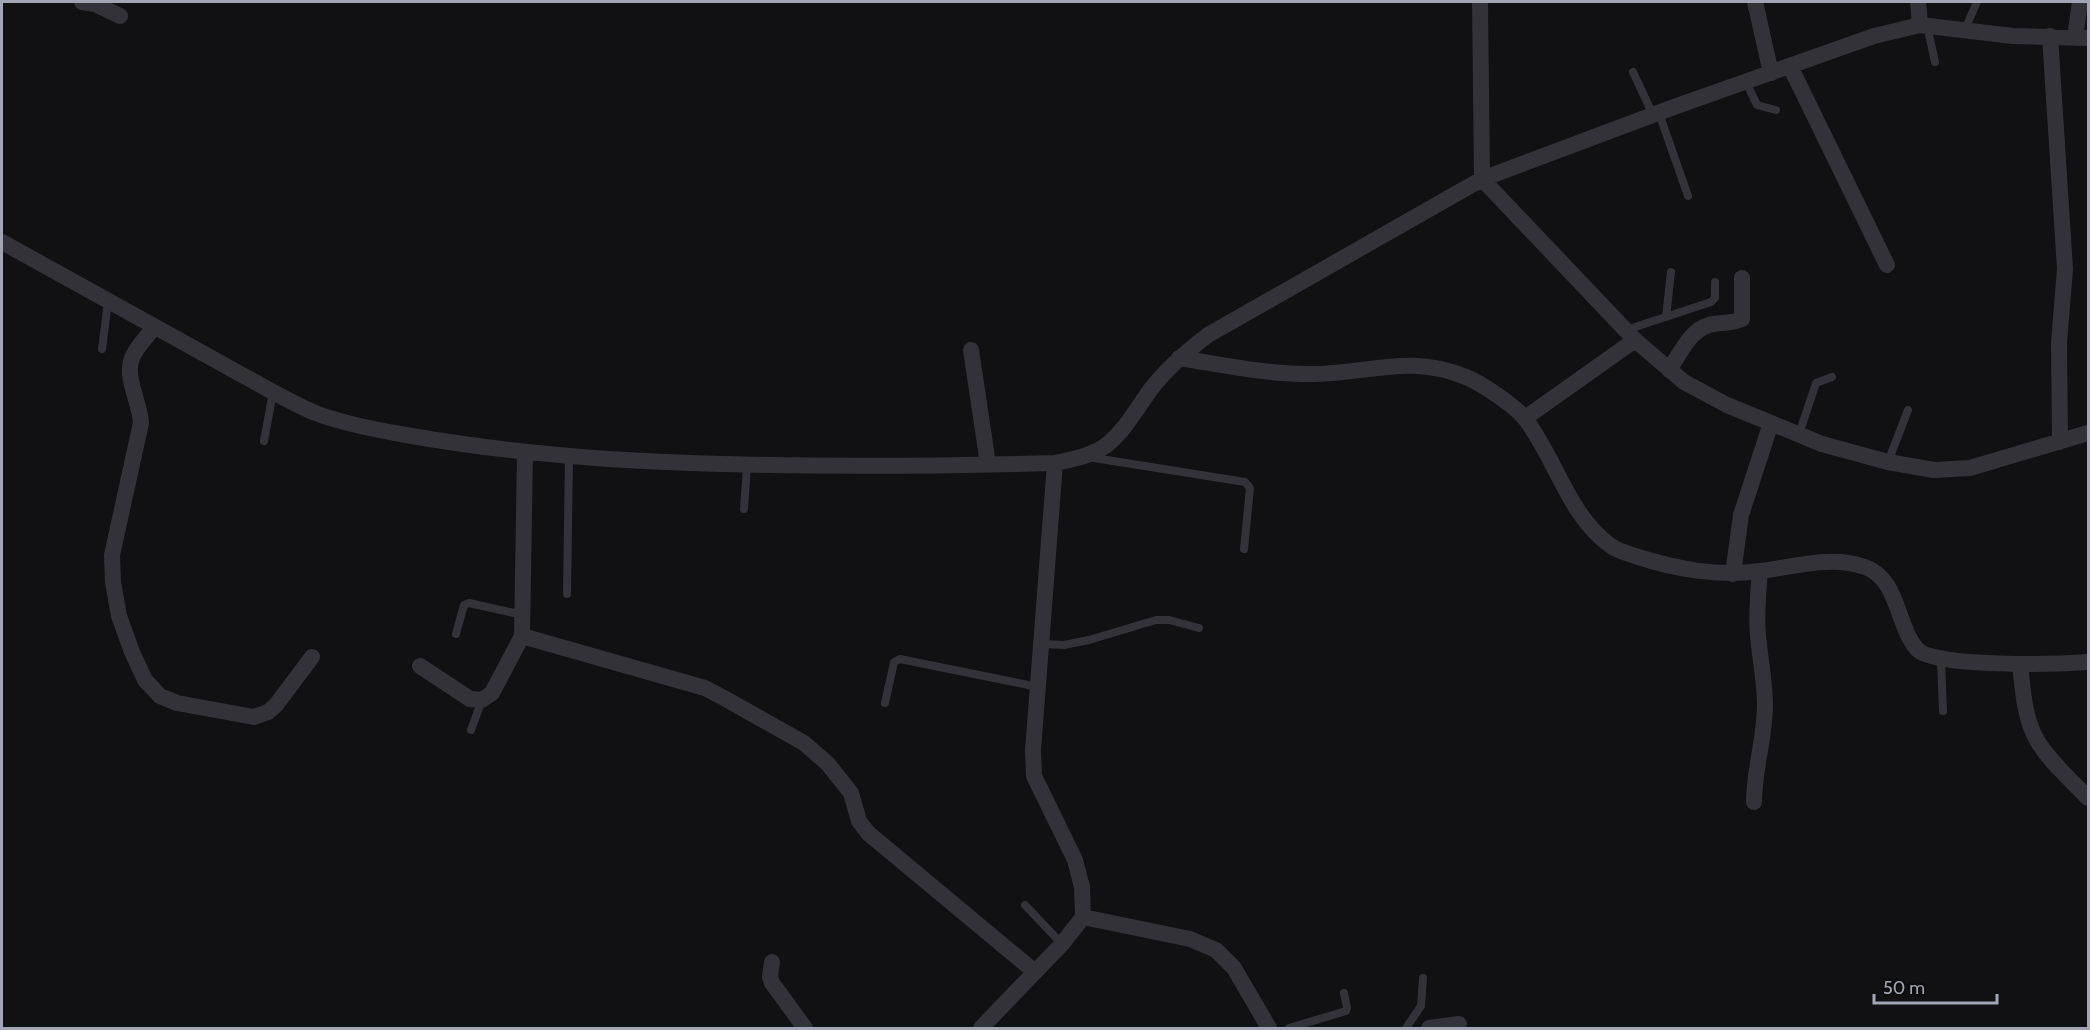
<svg xmlns="http://www.w3.org/2000/svg" width="2090" height="1030" font-family="Cabin,sans-serif">
<style>
.lines{fill:none;stroke-linecap:round;stroke-linejoin:round}
.service{stroke:#323238;stroke-width:8}
.minor{stroke:#323238;stroke-width:16}
</style>
<rect width="100%" height="100%" fill="#111113"/>
<g class="lines">
<path class="service" d="M1927 25 1935 62
M1965 29 1977 2
M1633 72 1653 115
M1746 82 1757 105 1776 110
M1659 113 1688 196
M1666 317 1671 272
M1626 330 1711 302 1715 298V282
M102 349 108 302
M1799 434 1816 383 1832 377
M264 441 273 392
M1088 457 1245 482 1250 488 1244 549
M1888 462 1908 410
M744 509 747 466
M567 594 569 456
M456 634 464 605 469 603 523 615
M1042 644 1064 645 1089 640 1156 620H1169L1199 628
M1941 659 1943 711
M885 703 894 662 900 659 1038 687
M471 730 482 700
M1025 905 1062 944
M1289 1028 1346 1011 1347 1008 1344 993
M1406 1028 1421 1006 1423 978"/>
<path class="minor" d="M82 2 95 4 120 16
M1480 2 1482 179 1635 340 1684 382 1727 405 1822 444 1888 462 1934 470 1970 468 2088 433
M1755 2 1771 73
M1918 2 1920 25
M2050 36 2065 269 2059 343 2060 442
M2075 37 2080 2
M1790 66 1887 265
M2 242 273 392C286 399 299 406 313 412 339 423 377 430 406 435 473 447 539 454 608 459 757 468 906 467 1055 463 1074 459 1092 456 1108 444 1126 429 1137 408 1151 389 1167 368 1187 351 1208 335L1482 179 1674 107 1874 36 1920 25 2013 36 2088 38
M154 327C148 336 139 344 134 354 122 374 140 401 141 423L112 555 113 582 119 616 132 652 145 680 160 696 177 703 254 717 268 712 276 705 312 657
M971 350 988 464
M1179 358C1224 365 1270 375 1315 374 1371 373 1410 354 1466 377 1481 383 1517 407 1526 420 1557 461 1568 515 1611 546 1618 551 1627 553 1635 556 1676 569 1717 577 1760 571 1794 567 1831 555 1865 567 1899 579 1896 625 1917 649 1933 668 2060 664 2088 662
M1669 370C1680 354 1690 330 1709 325 1720 322 1731 324 1742 319V278
M1525 418 1635 340
M1733 574 1741 515 1771 423
M522 636 705 688 724 698 804 743 828 764 851 793 859 821 868 833 1035 972
M2020 664C2023 690 2024 719 2038 742 2051 763 2071 780 2088 798
M420 666 470 699 482 700 492 693 522 636 525 453
M1754 802C1754 769 1765 738 1765 705 1765 682 1760 659 1758 636 1756 614 1758 593 1760 571
M1083 917 1190 939 1216 950 1234 968 1269 1028
M772 962 770 977 772 983 805 1028
M981 1028 1062 944 1083 917 1082 887 1075 860 1034 776 1033 750 1055 463
M1429 1028 1459 1024"/>
</g>
<rect width="2090" height="1030" fill="none" stroke="#a2a5b4" stroke-width="6"/>
<path d="M1874 994v9h123v-9" fill="none" stroke="#a2a5b4" stroke-width="3"/>
<text x="1883" y="994" font-size="18" fill="#a2a5b4" stroke="#0c0c0e" stroke-width="4.5" paint-order="stroke">50 m</text>
</svg>
